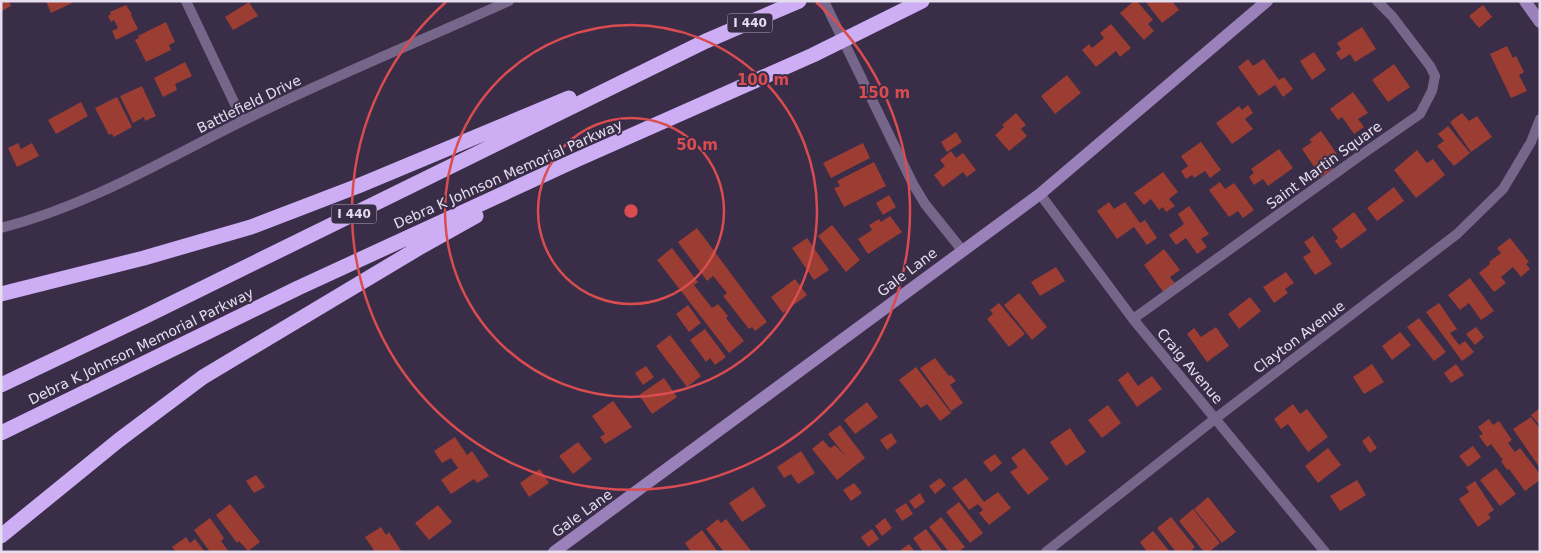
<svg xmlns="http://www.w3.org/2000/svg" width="1541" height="553" font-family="'DejaVu Sans',sans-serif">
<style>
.building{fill:#9c3d33}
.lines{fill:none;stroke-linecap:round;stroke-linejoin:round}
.street{stroke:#75668a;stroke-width:10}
.secondary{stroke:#9a81ba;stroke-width:12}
.highway{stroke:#cdadf4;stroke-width:15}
.ring{fill:none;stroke:#d94c50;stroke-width:2.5}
.labels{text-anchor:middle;stroke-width:4;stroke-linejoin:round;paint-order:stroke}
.shield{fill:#392d48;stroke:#b1a9bd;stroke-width:1}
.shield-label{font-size:12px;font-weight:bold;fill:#e5deef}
.street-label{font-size:14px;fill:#e5deef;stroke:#392d48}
.centre{fill:#d94c50;stroke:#392d48;stroke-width:2.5}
.ring-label{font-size:15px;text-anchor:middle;font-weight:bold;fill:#d94c50;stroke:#392d48;stroke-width:4;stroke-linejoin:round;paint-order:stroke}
</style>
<rect width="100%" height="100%" fill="#392d48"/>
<path class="building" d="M1 1H9L11 6 2 11Z
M46 1H71L72 3 51 13Z
M1134 1H1137L1153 20 1148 24 1154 31 1144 40 1120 13Z
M1145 1H1172L1179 10 1162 23Z
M249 2 258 16 233 30 225 17Z
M126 5 132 14 131 15 138 29 116 40 112 31 118 28 114 20 111 22 108 16 111 14 110 12Z
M1483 5 1492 17 1479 28 1469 16Z
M166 22 175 42 169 45 171 50 146 62 135 40 139 38 138 36Z
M1111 24 1131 48 1120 57 1116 51 1096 67 1082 50 1089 44 1092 48 1104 38 1100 33Z
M1362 27 1376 49 1355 62 1350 54 1341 60 1336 53 1341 49 1337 43Z
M1507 46 1513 58 1516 56 1524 72 1519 75 1527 91 1511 98 1490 54Z
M1314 52 1326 70 1312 80 1300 61Z
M1248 59 1253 66 1264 59 1279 80 1284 77 1293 89 1283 97 1275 85 1259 96 1238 67Z
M185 62 192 76 175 84 177 90 163 97 154 78Z
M1394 64 1410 87 1388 102 1372 80Z
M1067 75 1081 93 1055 114 1041 96Z
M142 86 156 116 145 121 144 117 133 123 120 96Z
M1353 92 1368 113 1358 119 1364 127 1354 134 1342 117 1338 120 1330 109Z
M117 97 132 127 114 137 112 134 109 135 95 108Z
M81 102 88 116 56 134 48 120Z
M1248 105 1253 113 1245 119 1253 129 1232 144 1216 123 1239 106 1242 110Z
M1016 113 1026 125 1021 129 1027 136 1009 151 995 135 1004 127 1002 125Z
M1462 113 1469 121 1477 116 1492 137 1471 152 1450 122Z
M1448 126 1470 153 1454 166 1437 146 1444 141 1438 134Z
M1321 131 1337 154 1327 160 1333 169 1321 177 1302 149 1312 142 1309 140Z
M956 132 962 142 947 152 941 142Z
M1201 142 1221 170 1210 178 1205 171 1194 178 1192 175 1186 179 1181 171 1188 166 1181 156Z
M18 143 21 149 32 143 39 156 17 167 8 148Z
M863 143 870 158 831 178 823 163Z
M1279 149 1293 168 1268 186 1263 179 1254 185 1249 177 1254 173 1251 169Z
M1417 150 1427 163 1433 159 1445 175 1416 198 1394 170Z
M951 151 956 158 963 153 976 170 967 177 963 172 943 187 934 175 945 166 940 160Z
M874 162 886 186 844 207 834 188 840 186 837 181Z
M1163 172 1178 192 1169 199 1175 206 1166 212 1163 207 1159 210 1151 199 1144 205 1134 193Z
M1220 182 1225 189 1234 183 1254 210 1243 218 1238 211 1229 217 1209 190Z
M1394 187 1404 201 1377 221 1367 208Z
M889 195 896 207 883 215 876 203Z
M1109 202 1114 209 1125 202 1140 223 1145 220 1157 238 1147 245 1134 227 1117 239 1097 211Z
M1189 206 1209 234 1201 239 1207 247 1197 254 1186 238 1176 245 1169 235 1184 224 1178 214Z
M1354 212 1367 230 1341 249 1335 241 1338 238 1332 229Z
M890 216 902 232 868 254 858 239 872 230 869 225 879 219 881 222Z
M832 225 860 260 846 272 818 236Z
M697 228 767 322 755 331 752 327 749 329 723 296 727 293 713 276 707 281 678 242Z
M1313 236 1332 264 1315 275 1303 257 1311 252 1304 242Z
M807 238 829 270 814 280 792 248Z
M1510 238 1529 262 1526 264 1530 269 1521 277 1513 267 1501 277 1506 283 1494 292 1479 273 1490 264 1489 262 1501 253 1497 248Z
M672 248 698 282 694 285 712 308 718 304 728 316 726 318 744 341 729 353 657 260Z
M1164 249 1180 270 1170 277 1176 285 1164 293 1144 265Z
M1056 267 1065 281 1040 296 1031 282Z
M1286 272 1294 283 1285 289 1288 293 1274 303 1263 287Z
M1470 278 1494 311 1481 320 1469 303 1460 310 1448 295Z
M795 279 807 295 783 313 771 297Z
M1019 293 1047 327 1032 340 1004 305Z
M1250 297 1261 311 1239 329 1228 314Z
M999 303 1025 334 1009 347 987 319 993 314 990 310Z
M1439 303 1457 329 1450 333 1459 345 1465 341 1474 352 1462 361 1426 312Z
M688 305 701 323 689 332 676 314Z
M1419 318 1446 352 1434 361 1407 327Z
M1216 327 1229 346 1207 362 1187 334 1194 328 1201 337Z
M1476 327 1484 337 1475 345 1466 334Z
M705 329 726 357 715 365 710 358 706 362 690 340Z
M1400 332 1411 345 1392 360 1382 346Z
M670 335 701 376 687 387 656 346Z
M935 358 949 376 951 375 956 381 950 385 963 403 951 411 920 368Z
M1372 364 1384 382 1364 394 1353 377Z
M1456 364 1464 375 1451 383 1444 373Z
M646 366 654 377 643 385 635 373Z
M916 367 951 413 940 421 927 404 921 408 899 380Z
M1128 372 1138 386 1152 376 1162 389 1137 407 1118 380Z
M664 378 677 397 652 414 639 395Z
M613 401 632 427 605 444 600 437 605 434 592 416Z
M867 402 878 417 855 434 844 420Z
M1293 404 1300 414 1307 409 1328 437 1308 452 1288 424 1281 429 1274 419Z
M1108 405 1121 423 1102 438 1088 420Z
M1540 408V426L1531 415Z
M1531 417 1540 429V468L1513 429Z
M1489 419 1493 425 1499 421 1512 440 1508 443 1515 452 1520 448 1540 474V480L1525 491 1509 469 1507 470 1501 461 1503 460 1491 444 1487 447 1479 436 1483 434 1478 427Z
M840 425 865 458 837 480 812 449 823 440 830 448 835 445 847 458 828 434Z
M1070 428 1086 452 1066 466 1050 442Z
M891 433 897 442 887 450 880 440Z
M1369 436 1377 448 1370 453 1362 441Z
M455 437 467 455 472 451 489 476 477 483 474 479 451 494 441 480 458 468 451 458 442 463 434 451Z
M578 442 592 459 573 474 559 456Z
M1473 446 1481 457 1468 467 1459 456Z
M1024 448 1049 479 1028 495 1010 472 1018 467 1011 458Z
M1328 448 1341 465 1318 483 1305 466Z
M801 451 815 473 798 484 791 474 784 478 777 467Z
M995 454 1002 463 991 472 983 462Z
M1496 468 1516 494 1500 506 1480 480Z
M540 469 549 483 529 497 520 483Z
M256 475 265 487 254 493 246 481Z
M940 478 946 485 935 494 929 486Z
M966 478 984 502 998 492 1011 508 989 525 979 513 983 510 978 504 969 510 952 488Z
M1357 480 1366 495 1340 511 1330 496Z
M1475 481 1494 510 1488 514 1491 518 1478 527 1459 499 1469 492 1466 487Z
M854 483 862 493 851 501 843 490Z
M753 487 766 506 742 522 729 503Z
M920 493 925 502 915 509 909 501Z
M1208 497 1236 532 1222 543 1194 509Z
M959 502 983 533 970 543 946 512Z
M906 503 913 514 902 521 895 510Z
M230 504 260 542 248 551 239 541 237 543 216 515Z
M438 505 452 522 429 540 415 523Z
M1193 509 1220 543 1209 552H1204L1179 521Z
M941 517 965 547 958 552H949L929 527Z
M1171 517 1195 547 1190 552H1176L1157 528Z
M210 518 224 538 221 541 229 552H210L194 530Z
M885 518 892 528 882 536 875 526Z
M718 519 721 523 726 519 752 552H724L706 529Z
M381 527 386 535 389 532 402 552H375L365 537Z
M872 529 879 539 868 547 861 537Z
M926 529 943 552H923L913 538Z
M702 530 718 552H691L685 543Z
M1153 531 1170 552H1147L1140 542Z
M186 537 190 543 195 539 205 552H176L172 547Z
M909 544 915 552H898Z"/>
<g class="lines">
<path class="street" d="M186 1 243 121
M824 1 913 184 925 204 962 250
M1040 194 1133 319 1325 552
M1 228C95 204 177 152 263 111 344 72 427 38 509 1
M1133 319 1361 155 1420 114 1432 91 1435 76 1430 66 1392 16 1377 1
M1046 552 1216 418 1457 234 1503 189 1531 142 1540 119"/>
<path class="secondary" d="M1525 1 1540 22
M554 552 1040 194 1267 1"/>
<path class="highway" d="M1 294 144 258 251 227 358 186 569 98
M1 385 146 316 706 41 799 1
M1 433 298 288 576 160 813 55 922 1
M1 536 119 440 203 377 417 249 476 216"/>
</g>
<g class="ring">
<circle cx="631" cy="211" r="93"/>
<circle cx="631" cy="211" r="186"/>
<path d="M816 2A279 279 0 1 1 446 2"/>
</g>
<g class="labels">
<g class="shield">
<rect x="727.5" y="13.5" width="45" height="19" rx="4"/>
<rect x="331.5" y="204.5" width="45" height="19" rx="4"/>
</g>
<g class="shield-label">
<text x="750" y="27">I 440</text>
<text x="354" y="218">I 440</text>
</g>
<g class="street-label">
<text transform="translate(249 104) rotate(-26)" y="5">Battlefield Drive</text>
<text transform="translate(1324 165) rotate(-36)" y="5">Saint Martin Square</text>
<text transform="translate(508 174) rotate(-24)" y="5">Debra K Johnson Memorial Parkway</text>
<text transform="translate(907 272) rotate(-37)" y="5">Gale Lane</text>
<text transform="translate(1299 337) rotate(-37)" y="5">Clayton Avenue</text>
<text transform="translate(141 346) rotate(-26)" y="5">Debra K Johnson Memorial Parkway</text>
<text transform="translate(1190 366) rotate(50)" y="5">Craig Avenue</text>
<text transform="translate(582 513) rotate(-36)" y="5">Gale Lane</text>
</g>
</g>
<circle cx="631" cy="211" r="8" class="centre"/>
<g class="ring-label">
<text x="763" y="85">100 m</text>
<text x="884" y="98">150 m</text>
<text x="697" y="150">50 m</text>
</g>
<rect width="1541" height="553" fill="none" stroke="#e5deef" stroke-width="5"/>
</svg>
